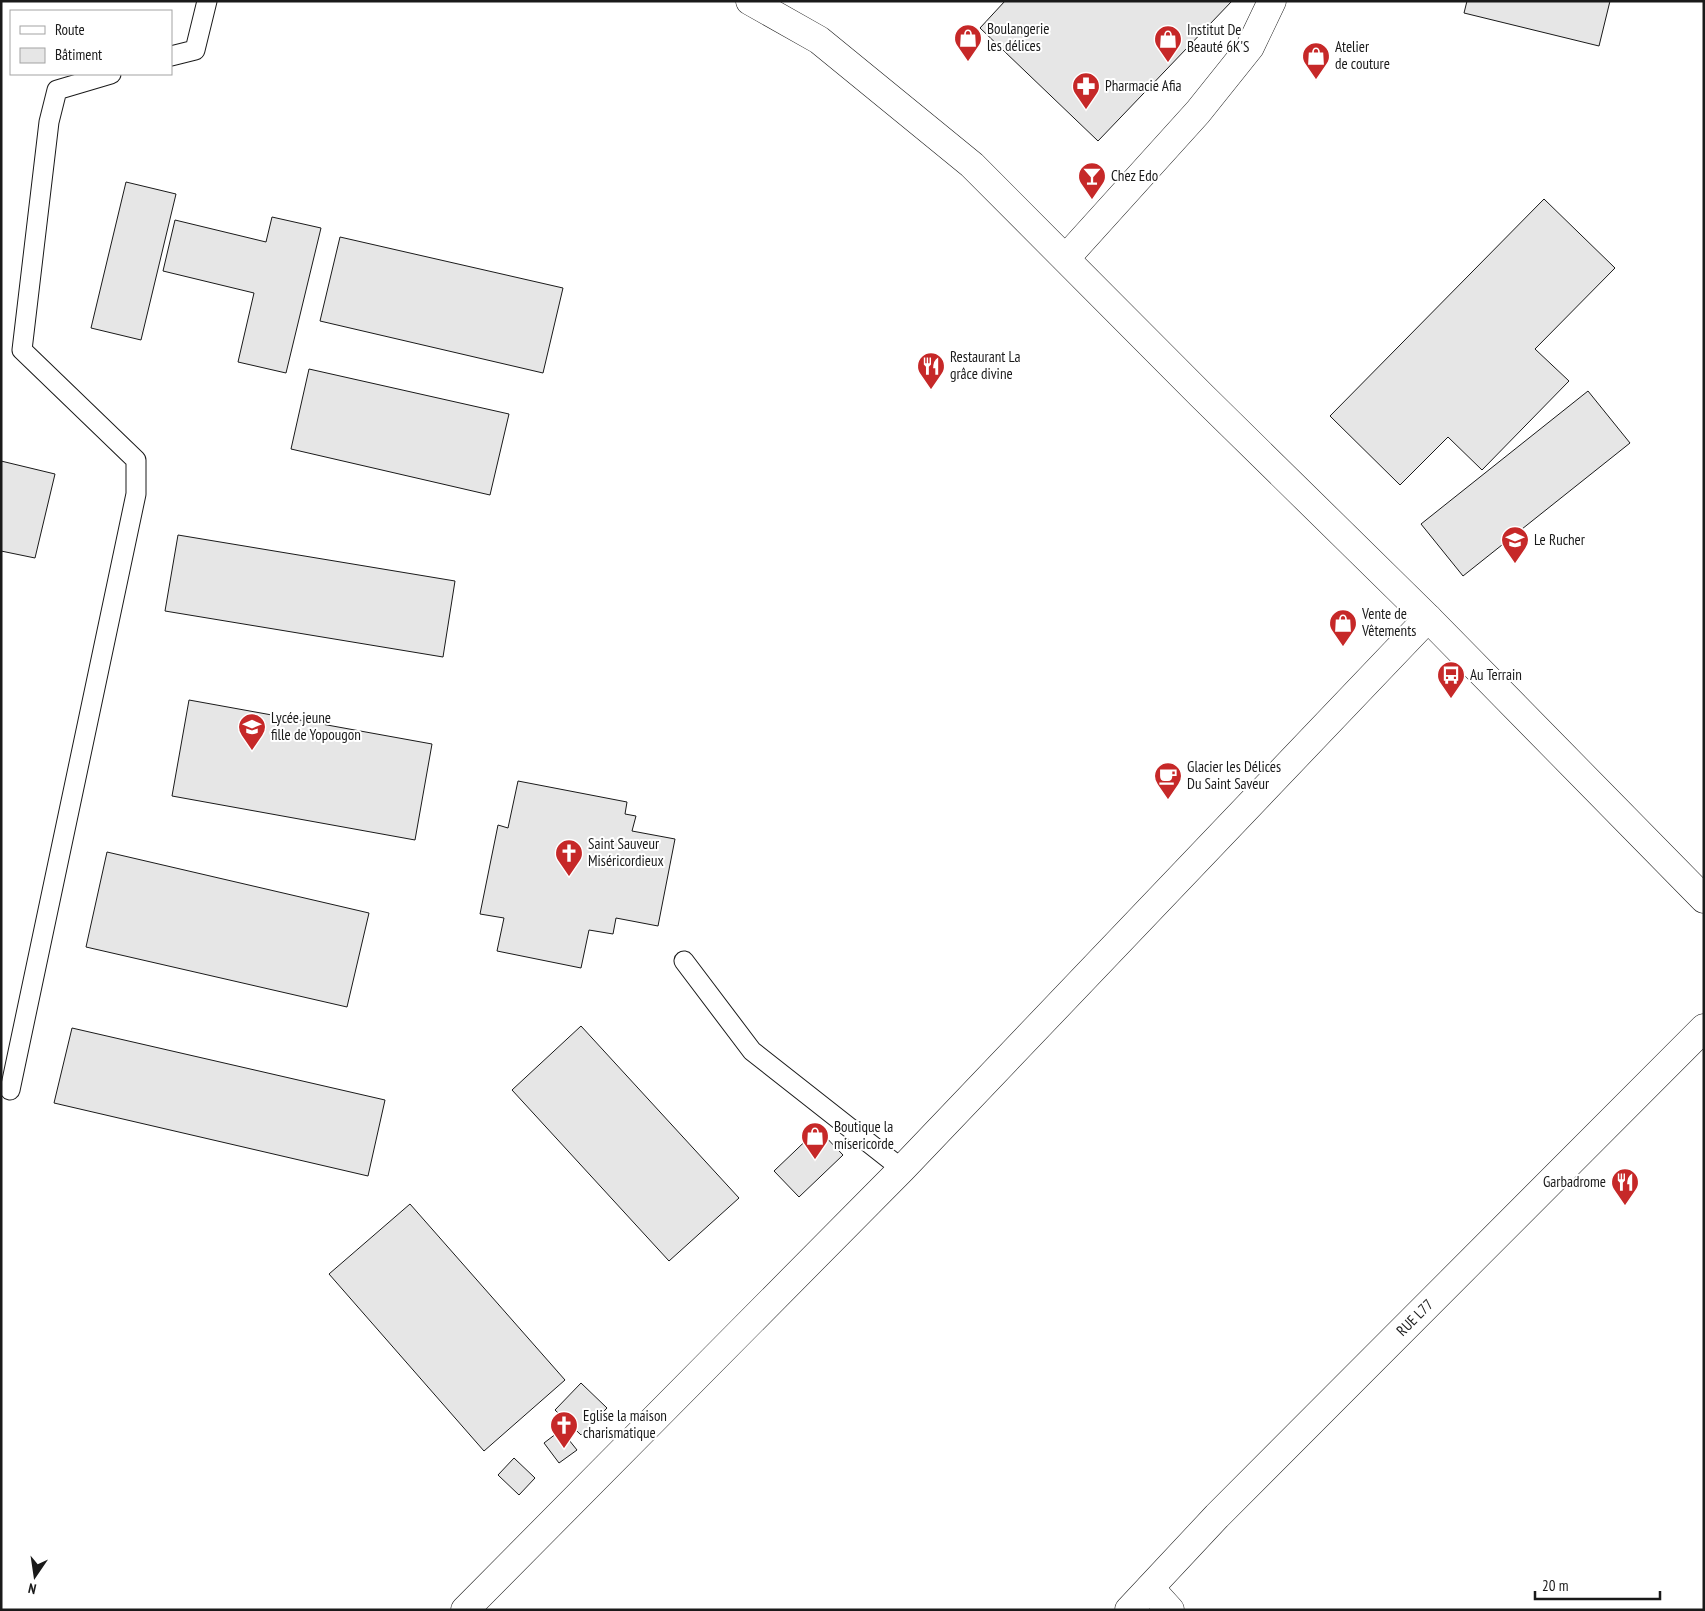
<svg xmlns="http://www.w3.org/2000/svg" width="1705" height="1611" font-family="'PT Sans Narrow',sans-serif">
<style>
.building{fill:#e6e6e6;stroke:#1a1a1a}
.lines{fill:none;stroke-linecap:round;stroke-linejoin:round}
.service-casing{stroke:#1a1a1a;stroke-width:21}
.minor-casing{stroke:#1a1a1a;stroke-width:29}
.service{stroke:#fff;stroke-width:19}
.minor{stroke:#fff;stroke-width:28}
.labels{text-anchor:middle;stroke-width:4;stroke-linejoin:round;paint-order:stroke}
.poi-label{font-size:15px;fill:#1a1a1a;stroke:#fff;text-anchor:start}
.street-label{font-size:15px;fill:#1a1a1a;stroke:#fff}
</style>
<rect width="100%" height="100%" fill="#fff"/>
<path class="building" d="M1005 1H1232L1098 141 980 28Z
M1467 1H1610L1599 46 1464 13Z
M126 182 176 194 141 340 91 328Z
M1544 199 1615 268 1535 349 1569 381 1482 470 1448 437 1400 485 1330 416Z
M272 217 321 228 286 373 238 362 254 293 163 271 175 220 266 242Z
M340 237 563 288 543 373 320 321Z
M309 369 509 414 490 495 291 449Z
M1588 391 1630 443 1463 576 1421 524Z
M1 461 55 474 35 558 1 551Z
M178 535 455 581 443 657 165 611Z
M189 700 432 744 415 840 172 796Z
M518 781 627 802 625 814 636 816 632 831 675 839 658 926 616 918 613 934 589 930 581 968 497 951 504 918 480 914 498 825 508 828Z
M107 852 369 913 347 1007 86 947Z
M581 1026 739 1198 669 1261 512 1090Z
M72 1028 385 1100 368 1176 54 1103Z
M818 1129 843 1155 799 1197 774 1171Z
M410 1204 565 1380 484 1451 329 1274Z
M581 1383 607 1408 581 1435 555 1410Z
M561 1430 577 1450 559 1463 544 1443Z
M514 1458 535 1478 519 1495 498 1475Z"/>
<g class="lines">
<g class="service-casing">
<path id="service" d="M171 56 195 50 207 1
M684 961 752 1051 902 1169
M10 1090 136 494V460L22 350 49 122 57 90 111 74"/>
</g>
<g class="minor-casing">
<g id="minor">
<path d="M750 1 819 40 972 165 1201 395 1428 618 1704 899"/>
<path d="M1066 258 1198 112 1250 47 1272 1"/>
<path d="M1150 1588 1170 1610"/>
<path d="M465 1610 902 1169 1428 618"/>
<path id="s1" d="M1129 1610 1217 1516 1704 1028"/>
</g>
</g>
<use href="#service" class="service"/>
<use href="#minor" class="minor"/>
</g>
<defs>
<g id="shop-pin" transform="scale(1.4375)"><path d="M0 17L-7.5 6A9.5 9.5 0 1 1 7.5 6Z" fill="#c62828" stroke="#fff"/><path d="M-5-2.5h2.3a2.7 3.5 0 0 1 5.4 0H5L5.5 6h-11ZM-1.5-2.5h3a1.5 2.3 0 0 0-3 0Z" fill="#fff"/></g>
<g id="pharmacy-pin" transform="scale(1.4375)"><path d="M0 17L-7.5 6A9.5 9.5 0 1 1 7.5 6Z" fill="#c62828" stroke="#fff"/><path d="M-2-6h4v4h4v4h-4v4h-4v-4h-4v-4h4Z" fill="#fff"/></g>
<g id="bar-pin" transform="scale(1.4375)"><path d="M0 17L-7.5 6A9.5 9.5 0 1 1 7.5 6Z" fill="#c62828" stroke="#fff"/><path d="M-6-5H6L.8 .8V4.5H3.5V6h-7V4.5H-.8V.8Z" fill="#fff"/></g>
<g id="restaurant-pin" transform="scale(1.4375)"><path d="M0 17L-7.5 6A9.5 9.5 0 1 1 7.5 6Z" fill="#c62828" stroke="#fff"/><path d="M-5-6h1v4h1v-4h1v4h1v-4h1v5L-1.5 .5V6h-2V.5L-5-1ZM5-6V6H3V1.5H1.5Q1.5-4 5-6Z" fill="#fff"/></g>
<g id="school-pin" transform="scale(1.4375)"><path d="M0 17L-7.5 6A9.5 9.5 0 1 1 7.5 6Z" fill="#c62828" stroke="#fff"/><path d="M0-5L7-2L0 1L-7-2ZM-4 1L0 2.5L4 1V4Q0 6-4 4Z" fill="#fff"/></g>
<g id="bus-pin" transform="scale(1.4375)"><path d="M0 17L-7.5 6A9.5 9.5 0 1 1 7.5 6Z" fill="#c62828" stroke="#fff"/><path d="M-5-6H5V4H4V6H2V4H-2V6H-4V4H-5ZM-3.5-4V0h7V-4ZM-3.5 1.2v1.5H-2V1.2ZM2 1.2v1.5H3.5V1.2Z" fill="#fff"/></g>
<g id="cafe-pin" transform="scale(1.4375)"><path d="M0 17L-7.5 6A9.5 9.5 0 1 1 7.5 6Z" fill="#c62828" stroke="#fff"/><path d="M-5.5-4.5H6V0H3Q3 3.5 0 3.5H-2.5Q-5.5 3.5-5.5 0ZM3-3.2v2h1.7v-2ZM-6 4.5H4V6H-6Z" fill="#fff"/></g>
<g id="church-pin" transform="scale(1.4375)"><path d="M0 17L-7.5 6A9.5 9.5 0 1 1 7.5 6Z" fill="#c62828" stroke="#fff"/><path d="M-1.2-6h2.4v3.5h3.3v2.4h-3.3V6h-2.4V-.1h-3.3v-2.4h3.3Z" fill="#fff"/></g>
</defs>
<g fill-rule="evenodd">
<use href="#shop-pin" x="968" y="38"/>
<use href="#shop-pin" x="1168" y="39"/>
<use href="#shop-pin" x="1316" y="56"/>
<use href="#pharmacy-pin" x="1086" y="86"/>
<use href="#bar-pin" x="1092" y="176"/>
<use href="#restaurant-pin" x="931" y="366"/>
<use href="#school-pin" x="1515" y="540"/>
<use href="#shop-pin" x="1343" y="623"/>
<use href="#bus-pin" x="1451" y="675"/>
<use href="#school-pin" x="252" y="727"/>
<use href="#cafe-pin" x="1168" y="776"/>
<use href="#church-pin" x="569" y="853"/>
<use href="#shop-pin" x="815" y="1136"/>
<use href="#restaurant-pin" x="1625" y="1182"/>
<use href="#church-pin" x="564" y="1425"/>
</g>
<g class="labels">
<g class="poi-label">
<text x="987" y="34">Boulangerie<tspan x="987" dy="17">les délices</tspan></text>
<text x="1187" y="35">Institut De<tspan x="1187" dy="17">Beauté 6K'S</tspan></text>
<text x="1335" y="52">Atelier<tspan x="1335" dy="17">de couture</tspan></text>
<text x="1105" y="91">Pharmacie Afia</text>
<text x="1111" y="181">Chez Edo</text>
<text x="950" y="362">Restaurant La<tspan x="950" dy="17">grâce divine</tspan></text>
<text x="1534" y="545">Le Rucher</text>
<text x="1362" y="619">Vente de<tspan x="1362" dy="17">Vêtements</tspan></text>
<text x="1470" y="680">Au Terrain</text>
<text x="271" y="723">Lycée jeune<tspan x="271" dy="17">fille de Yopougon</tspan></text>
<text x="1187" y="772">Glacier les Délices<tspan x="1187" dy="17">Du Saint Saveur</tspan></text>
<text x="588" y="849">Saint Sauveur<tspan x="588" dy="17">Miséricordieux</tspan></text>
<text x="834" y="1132">Boutique la<tspan x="834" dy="17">misericorde</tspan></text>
<text x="1606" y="1187" text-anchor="end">Garbadrome</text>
<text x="583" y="1421">Eglise la maison<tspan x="583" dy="17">charismatique</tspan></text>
</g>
<g class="street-label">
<text dy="5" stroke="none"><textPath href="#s1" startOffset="409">RUE L77</textPath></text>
</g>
</g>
<rect width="1705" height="1611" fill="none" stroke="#1a1a1a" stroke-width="5"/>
<rect x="10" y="10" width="162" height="65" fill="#ffffff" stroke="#a3a3a3"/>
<rect x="20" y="26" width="25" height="8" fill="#ffffff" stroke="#a3a3a3"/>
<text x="55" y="35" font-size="15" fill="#1a1a1a">Route</text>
<rect x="20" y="48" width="25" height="15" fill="#e6e6e6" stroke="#a3a3a3"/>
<text x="55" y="60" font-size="15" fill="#1a1a1a">Bâtiment</text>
<g transform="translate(35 1576) rotate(193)" stroke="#ffffff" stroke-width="4" paint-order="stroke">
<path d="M0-4L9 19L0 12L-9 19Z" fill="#1a1a1a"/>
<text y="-8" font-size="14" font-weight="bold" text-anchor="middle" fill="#1a1a1a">N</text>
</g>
<path d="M1535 1591v8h125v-8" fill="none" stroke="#1a1a1a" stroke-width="2.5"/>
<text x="1542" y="1591" font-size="15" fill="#1a1a1a" stroke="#ffffff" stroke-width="4" paint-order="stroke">20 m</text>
</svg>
